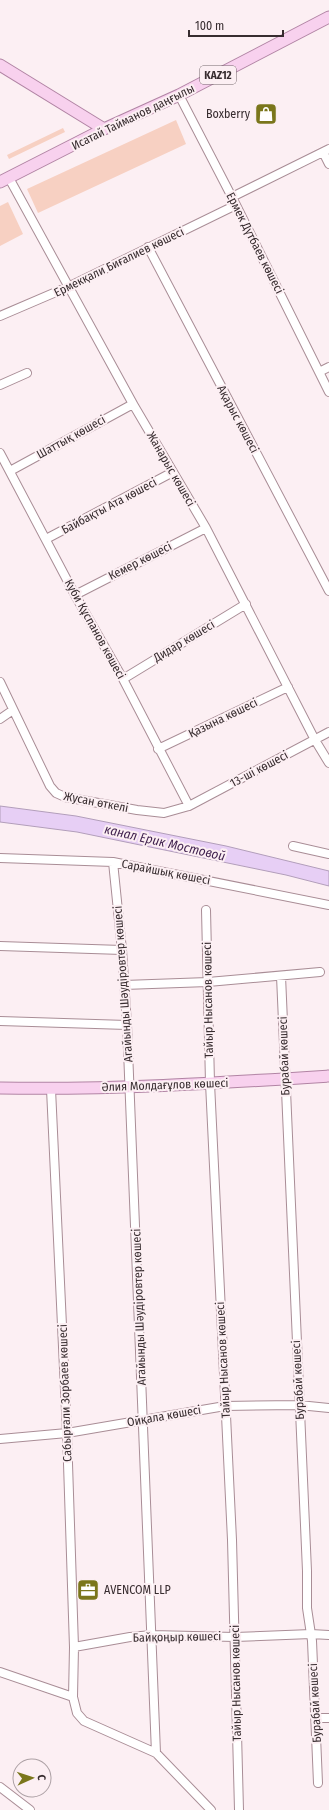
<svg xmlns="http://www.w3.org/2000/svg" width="329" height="1810" font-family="'Fira Sans Condensed',sans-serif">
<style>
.green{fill:#f7d0c2}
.water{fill:#e7cff5;stroke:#b29eba}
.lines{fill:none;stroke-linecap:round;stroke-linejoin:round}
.minor-casing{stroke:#a98d96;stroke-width:10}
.major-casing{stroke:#b184a4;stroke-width:13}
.minor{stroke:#fff;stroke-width:8}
.major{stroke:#f8d1ee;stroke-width:11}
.labels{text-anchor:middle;stroke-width:4;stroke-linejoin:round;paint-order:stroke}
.shield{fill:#fceff3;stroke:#72666a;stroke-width:1}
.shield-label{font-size:11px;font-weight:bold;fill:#372c2f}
.poi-label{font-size:12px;fill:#372c2f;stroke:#fceff3;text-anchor:end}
.street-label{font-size:12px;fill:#372c2f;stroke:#fceff3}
.water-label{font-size:13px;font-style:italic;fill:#3e1f4d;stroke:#fceff3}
</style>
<rect width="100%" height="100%" fill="#fceff3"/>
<path class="green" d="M176 120 186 144 38 213 27 189Z
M63 128 65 132 9 159 7 155Z
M8 202 23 234 0 246V206Z"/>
<path class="water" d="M0 806 76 816 226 846 329 871V886L286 875 77 832 0 822Z"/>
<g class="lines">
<g class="minor-casing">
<path id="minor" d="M179 95 236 205 329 392
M323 152 329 164
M9 178 133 404 206 528 315 740 329 763
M232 197 329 149
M148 247 329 591
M0 316 70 286 236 205
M319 372 329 367
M0 385 27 373
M0 453 75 595 123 679 189 806
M10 471 133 404
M46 539 173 472
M75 595 206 528
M123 679 246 604
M0 682 50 786 56 793 65 797 137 810 164 813 189 806 329 732
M0 719 13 710
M158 749 288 687
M293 846 329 854
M0 858 113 862 329 905
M113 862 122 950 127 1025 156 1753
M206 910 210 1083 232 1540 239 1810
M0 946 122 950
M281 976 307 1571V1608L312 1641 318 1783
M124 985 208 982 320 972
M0 1021 127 1025
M51 1089 67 1433 74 1647 73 1697
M0 1439 67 1433 225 1406 299 1405 329 1408
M74 1647 130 1637 152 1635 235 1637 311 1634 329 1635
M0 1672 73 1697 77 1713 84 1721 156 1753 211 1810
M316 1718H329
M0 1787 30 1810"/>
</g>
<g class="major-casing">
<path id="major" d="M0 65 104 129
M0 182 104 129 179 95 329 17
M0 1088C110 1090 219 1083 329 1076"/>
</g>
<use href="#minor" class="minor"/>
<use href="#major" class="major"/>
</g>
<defs>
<g id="shop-square" transform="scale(1.15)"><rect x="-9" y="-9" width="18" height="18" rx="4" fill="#7a761b" stroke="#fceff3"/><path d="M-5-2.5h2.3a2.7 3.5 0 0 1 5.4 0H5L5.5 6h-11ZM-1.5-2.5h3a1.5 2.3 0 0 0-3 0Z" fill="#fff"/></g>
<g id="office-square" transform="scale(1.15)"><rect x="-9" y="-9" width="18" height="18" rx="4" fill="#7a761b" stroke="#fceff3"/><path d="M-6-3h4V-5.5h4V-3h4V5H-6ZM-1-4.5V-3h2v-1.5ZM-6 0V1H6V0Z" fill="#fff"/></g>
</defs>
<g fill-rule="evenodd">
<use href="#shop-square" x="266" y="114"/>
<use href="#office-square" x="88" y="1590"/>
</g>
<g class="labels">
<rect class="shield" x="200" y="66" width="36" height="18" rx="3"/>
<g class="shield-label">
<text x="218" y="79">KAZ12</text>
</g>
<g class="poi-label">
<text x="250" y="118">Boxberry</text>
<text x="104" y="1594" text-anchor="start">AVENCOM LLP</text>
</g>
<g class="street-label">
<text transform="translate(133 117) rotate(-26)" y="4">Исатай Тайманов даңғылы</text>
<text transform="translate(255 243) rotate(63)" y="4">Ермек Дүтбаев көшесi</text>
<text transform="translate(119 262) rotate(-26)" y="4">Ермекқали Биғалиев көшесі</text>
<text transform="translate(238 419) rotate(62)" y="4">Ақарыс көшесi</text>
<text transform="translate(71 437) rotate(-29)" y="4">Шаттық көшесі</text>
<text transform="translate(171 469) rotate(60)" y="4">Жанарыс көшесі</text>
<text transform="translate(109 506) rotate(-28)" y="4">Байбақты Ата көшесі</text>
<text transform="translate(140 561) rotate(-27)" y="4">Кемер көшесі</text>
<text transform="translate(95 629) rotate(61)" y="4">Куби Құспанов көшесi</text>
<text transform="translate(184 641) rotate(-31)" y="4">Дидар көшесі</text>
<text transform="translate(223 718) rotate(-26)" y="4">Қазына көшесі</text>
<text transform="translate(259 769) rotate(-28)" y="4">13-ші көшесi</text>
<text transform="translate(96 802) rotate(11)" y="4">Жусан өткелі</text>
<text transform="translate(166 872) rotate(11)" y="4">Сарайшық көшесі</text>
<text transform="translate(123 984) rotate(-94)" y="4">Агайынды Шәудіровтер көшесi</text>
<text transform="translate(208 1000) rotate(-91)" y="4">Тайыр Нысанов көшесi</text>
<text transform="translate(284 1056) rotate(-92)" y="4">Бурабай көшесi</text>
<text transform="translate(165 1085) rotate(-2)" y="4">Әлия Молдағұлов көшесі</text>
<text transform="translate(139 1307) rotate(-92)" y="4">Агайынды Шәудіровтер көшесi</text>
<text transform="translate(223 1360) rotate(-93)" y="4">Тайыр Нысанов көшесi</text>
<text transform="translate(298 1380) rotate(-93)" y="4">Бурабай көшесi</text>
<text transform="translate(65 1393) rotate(-92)" y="4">Сабырғали Зорбаев көшесі</text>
<text transform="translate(164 1416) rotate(-10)" y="4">Ойқала көшесі</text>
<text transform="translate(177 1637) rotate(-1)" y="4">Байқоңыр көшесi</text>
<text transform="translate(236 1683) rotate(-91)" y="4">Тайыр Нысанов көшесi</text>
<text transform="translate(315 1703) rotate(-93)" y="4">Бурабай көшесi</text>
</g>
<g class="water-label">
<text transform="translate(165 842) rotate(13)" y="5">канал Ерик Мостовой</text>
</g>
</g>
<g transform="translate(32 1778) rotate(87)"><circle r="19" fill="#fceff3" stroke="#ada1a5"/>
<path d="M0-3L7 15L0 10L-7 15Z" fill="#7a761b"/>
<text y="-6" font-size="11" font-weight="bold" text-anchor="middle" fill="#372c2f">С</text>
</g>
<path d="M189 30v6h94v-6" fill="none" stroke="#372c2f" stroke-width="2"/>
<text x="195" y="30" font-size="12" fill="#372c2f" stroke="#fceff3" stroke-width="3" paint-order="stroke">100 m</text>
</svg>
